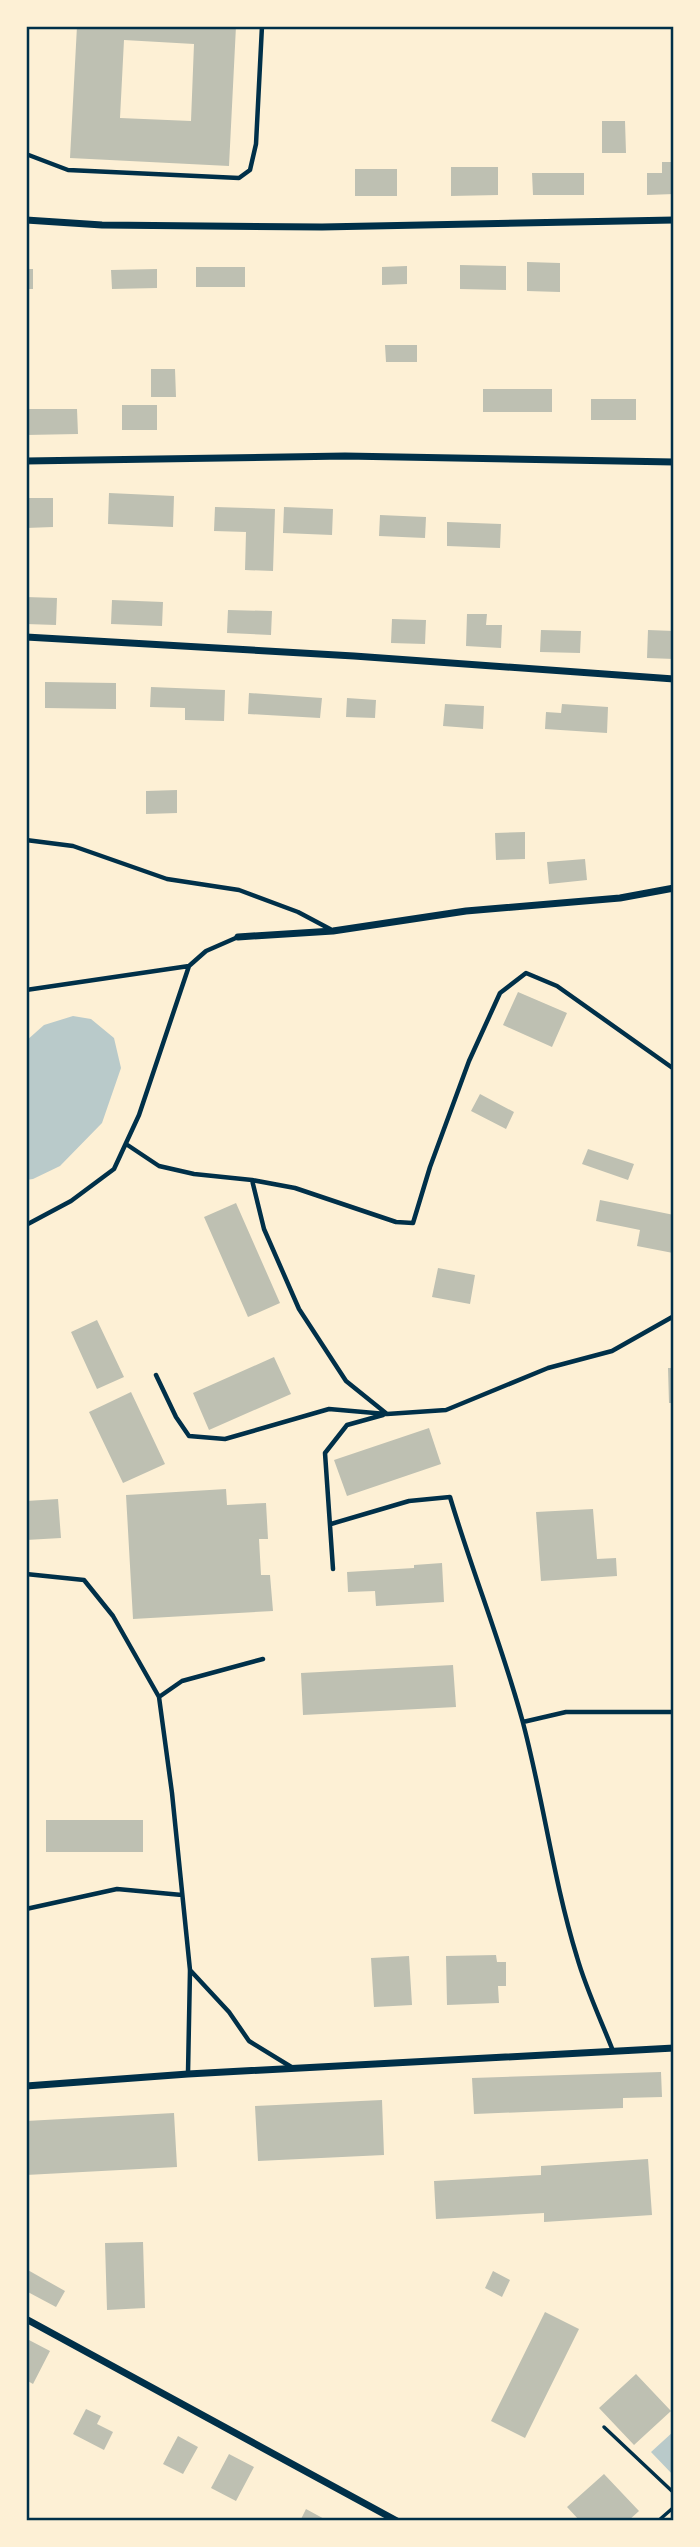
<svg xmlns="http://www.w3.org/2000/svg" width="700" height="2547" font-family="'Work Sans',sans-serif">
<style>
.green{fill:#b9caca}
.building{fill:#bec0b2;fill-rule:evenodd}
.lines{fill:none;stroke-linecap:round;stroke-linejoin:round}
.path{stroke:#003049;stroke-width:3.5}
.service{stroke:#003049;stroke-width:4.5}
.minor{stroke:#003049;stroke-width:7}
.neatline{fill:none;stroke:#003049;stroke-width:2.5}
</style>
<rect width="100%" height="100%" fill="#fdf0d5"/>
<path class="green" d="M73 1016 91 1019 114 1038 121 1068 102 1123 60 1166 33 1179 26 1180V1041L44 1025Z
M674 2431V2476L651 2452Z"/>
<path class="building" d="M77 26H236L229 166 70 158ZM124 40 194 44 191 121 120 118Z
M602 121H625L626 153H602Z
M662 162H674V194L647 195V173H662Z
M451 167H498V195L451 196Z
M355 169H397V196H355Z
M532 173H584V195H533Z
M527 262 560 263V292L527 291Z
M460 265 506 266V290L460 289Z
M407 266V284L382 285V267Z
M196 267H245V287H196Z
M26 269H33V289H26Z
M157 269V288L112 289 111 270Z
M385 345H417V362H386Z
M151 369H175L176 397H151Z
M483 389H552V412H483Z
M591 399H636V420H591Z
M122 405H157V430H122Z
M26 409H77L78 434 26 435Z
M109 493 174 496 173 527 108 524Z
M26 498H53V527L26 528Z
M215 507 275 509 273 571 245 570 246 532 214 531Z
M284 507 333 509 332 535 283 533Z
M380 515 426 517 425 538 379 536Z
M447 522 501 524 500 548 447 546Z
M26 597 57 598 56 625 26 624Z
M112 600 163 602 162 626 111 624Z
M228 610 272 611 271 635 227 633Z
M467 614H487L486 625H502L501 648 466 646Z
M392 619 426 620 425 644 391 643Z
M541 630 581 631 580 653 540 652Z
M648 630 674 631V659L647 658Z
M45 682 116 683V709L45 708Z
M151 687 225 690 224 721 185 720V708L150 707Z
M249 693 322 698 320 718 248 714Z
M347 698 376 700 375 718 346 717Z
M445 704 484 706 483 729 443 726Z
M562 704 608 707 607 733 545 729 546 712 561 713Z
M177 790V813L146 814V791Z
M525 832V859L496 860 495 833Z
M585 859 587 880 549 884 547 862Z
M518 992 567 1013 552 1047 503 1025Z
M480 1094 514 1112 506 1129 471 1111Z
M588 1149 634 1164 628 1180 582 1164Z
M600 1200 674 1215 673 1253 637 1246 640 1230 596 1221Z
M236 1203 280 1303 248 1317 204 1217Z
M438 1268 475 1275 470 1304 432 1297Z
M97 1320 124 1377 97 1389 71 1332Z
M274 1357 291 1394 209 1430 193 1393Z
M668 1368H674V1403H669Z
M131 1392 165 1464 123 1483 89 1412Z
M429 1428 441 1464 347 1496 334 1460Z
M226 1489 227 1505 266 1503 268 1539H259L261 1575H270L273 1611 133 1619 126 1495Z
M58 1499 61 1538 26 1540V1501Z
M593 1509 597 1559 616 1558 617 1576 541 1581 536 1512Z
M442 1563 444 1602 376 1606 375 1591 348 1592 347 1572 414 1568V1565Z
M453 1665 456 1707 303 1715 301 1673Z
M46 1820H143V1852H46Z
M496 1955 497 1962H506V1986H498L499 2003 447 2005 446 1956Z
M409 1956 412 2005 374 2007 371 1958Z
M661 2072 662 2097 623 2098V2108L474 2114 472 2078Z
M382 2100 384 2155 258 2161 255 2106Z
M174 2113 177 2167 26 2175V2121Z
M648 2159 652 2215 544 2222V2213L436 2219 434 2181 541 2175V2166Z
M143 2242 145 2308 107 2310 105 2243Z
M26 2269 65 2291 56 2307 26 2291Z
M493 2271 510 2280 502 2297 485 2288Z
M545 2312 579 2329 525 2438 491 2421Z
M29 2340 50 2351 33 2384 26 2380V2345Z
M636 2374 671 2411 634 2445 599 2408Z
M86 2409 101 2416 97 2424 113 2432 104 2450 73 2434Z
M178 2436 198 2447 183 2474 163 2464Z
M229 2454 254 2467 236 2501 211 2488Z
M604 2474 639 2511 628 2521H580L567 2507Z
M306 2509 328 2521H300Z"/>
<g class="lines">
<path class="path" d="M604 2427 674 2493
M658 2521 674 2507"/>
<path class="service" d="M26 154 68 170 239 178 250 170 256 144 262 26
M26 840 73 846 167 879 239 890 298 912 330 929
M26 990 189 966
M126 1144 159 1166 194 1174 252 1180 295 1188 396 1222 413 1223 430 1167 469 1061 500 993 526 973 557 986 674 1069
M252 1180 264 1229 299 1309 346 1381 387 1414 446 1410 548 1368 612 1351 674 1316
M26 1225 71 1201 114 1169 139 1115 189 966 206 951 238 937
M156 1375 176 1417 189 1436 225 1439 329 1409 386 1414
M331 1524 409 1501 450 1497C472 1571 501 1643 522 1719 543 1797 553 1879 577 1957 586 1989 601 2020 613 2051
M333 1569 325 1453 347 1425 383 1415
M26 1574 84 1580 113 1616 159 1697 172 1793 190 1970 188 2073
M159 1697 182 1681 263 1659
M523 1722 566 1712H674
M26 1909 117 1889 182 1895
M190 1970 229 2012 249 2041 293 2068"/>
<path class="minor" d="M26 220 102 225 322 227 674 220
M26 461 345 456 674 462
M26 637 354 656 674 679
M238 937 333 931 466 911 620 898 674 888
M26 2086 188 2074 674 2048
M26 2319 397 2521"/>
</g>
<rect width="700" height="2547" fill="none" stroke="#fdf0d5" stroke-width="56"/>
<rect x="28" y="28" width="644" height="2491" class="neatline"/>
</svg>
